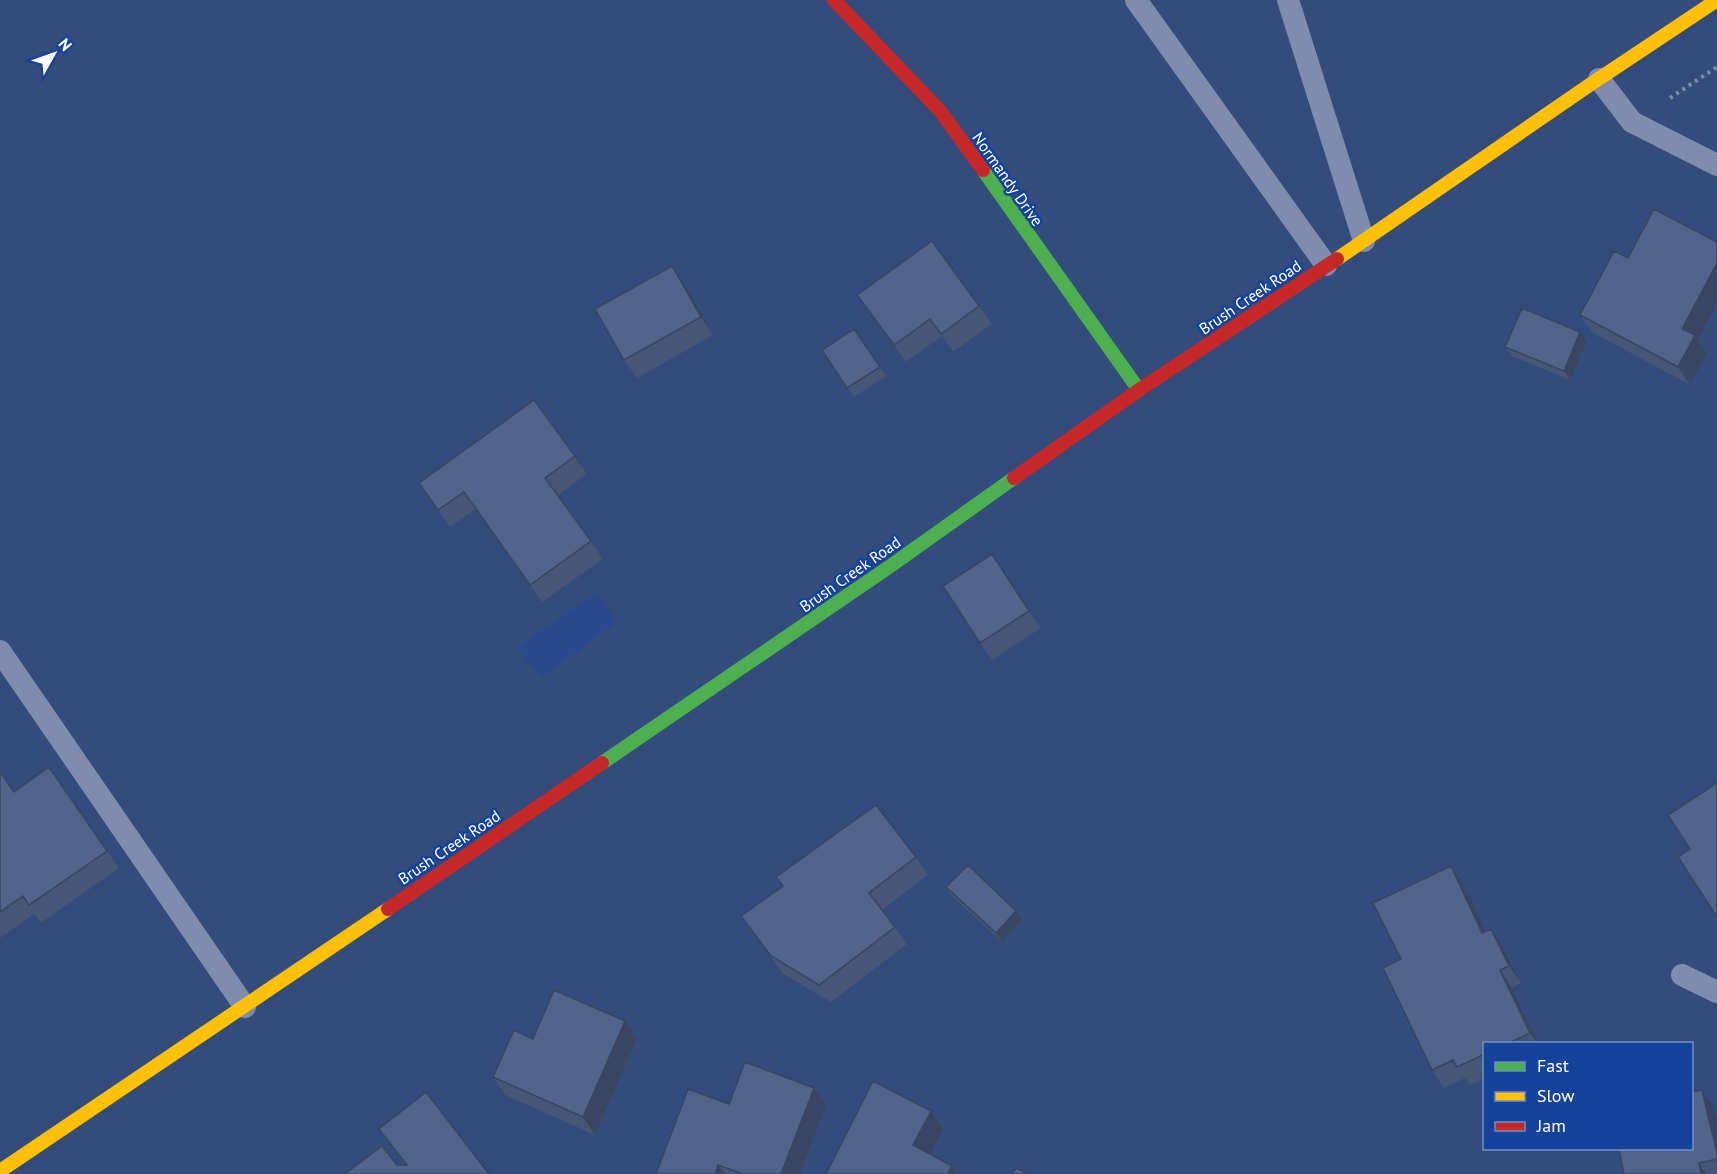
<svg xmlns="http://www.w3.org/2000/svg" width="1717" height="1174" font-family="'PT Sans',sans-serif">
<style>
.water{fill:#29498b}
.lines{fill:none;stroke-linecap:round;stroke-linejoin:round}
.path{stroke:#7e8dae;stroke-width:4;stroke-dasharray:3 4.5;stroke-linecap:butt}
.lane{stroke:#7e8dae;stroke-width:22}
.fast{stroke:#4caf50;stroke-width:14}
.slow{stroke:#ffc107;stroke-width:14}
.jam{stroke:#c62828;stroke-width:14}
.wall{fill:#455677}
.shaded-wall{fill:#384661}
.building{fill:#50648a;stroke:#384661;stroke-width:1.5}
.labels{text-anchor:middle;stroke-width:5;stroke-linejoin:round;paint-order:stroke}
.street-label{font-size:16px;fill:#fff;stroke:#15429a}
</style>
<rect width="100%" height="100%" fill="#334c7c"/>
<path class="water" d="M597 593 616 623 541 678 517 647Z"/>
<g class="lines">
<path class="path" d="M1670 98 1717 67"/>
<path class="lane" d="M1136 0 1326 265
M1288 0 1364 241
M1599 79 1632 122 1717 165
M0 651 245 1007
M1682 975 1717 992"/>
<path class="fast" d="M983 170 1139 390
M602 763 889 567 1014 478"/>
<path class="slow" d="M1337 259 1588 86 1717 0
M0 1171 388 909"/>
<path class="jam" d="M834 0 941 112 983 170
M1014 478 1139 390 1337 259
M388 909 602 763"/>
</g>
<path class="wall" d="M932 241 992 324 953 352 942 336 906 362 870 313Z
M1717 242V304L1698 340 1707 353 1690 385 1592 332 1580 315 1628 258Z
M672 266 684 283 713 335 637 378 624 360Z
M854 329 886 376 854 397 822 350Z
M1580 332 1587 341 1570 380 1511 356 1505 347Z
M534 400 587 474 558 495 603 559 542 602 476 509 450 527 419 483Z
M1005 572 1041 628 992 660 980 643Z
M49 767 119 868 41 923 34 914 0 938V772L14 792Z
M916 857 928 875 882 910 907 944 831 1002 783 974 754 933Z
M1463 883 1486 931 1491 929 1503 947 1521 983 1512 988 1539 1044H1485V1078L1470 1085 1465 1078 1444 1088 1432 1070 1401 959Z
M946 887 1022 920 1002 942 952 896Z
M533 1039H637L595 1135 505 1095 493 1077Z
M729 1104 826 1105 800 1174H656Z
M1714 1107 1717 1119V1174H1624Z
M379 1129 489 1174 405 1165Z"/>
<path class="shaded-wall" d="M1717 263V304L1698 340 1707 353 1690 385 1678 367 1682 329Z
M672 266 684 283 713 335 701 317Z
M1580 332 1587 341 1570 380 1564 371Z
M992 554 1005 572 1041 628 1029 611Z
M1451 866 1463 883 1495 950 1482 933Z
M1016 911 1022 920 1002 942 996 933Z
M1491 929 1503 947 1521 983 1509 966Z
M1500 970 1512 988 1539 1044H1538L1530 1033Z
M625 1021 637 1039 595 1135 583 1117Z
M814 1088 826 1105 800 1174H781Z
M1702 1090 1714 1107 1717 1119V1153Z
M931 1111 943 1128 926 1163 913 1145Z
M1699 1163 1706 1174H1701Z
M718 1165 725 1174H715Z
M952 1166 958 1174H948Z"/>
<path class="building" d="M1654 209 1717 242V263L1682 329 1695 335 1678 367 1580 315 1614 251 1628 258Z
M932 241 979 306 941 334 930 319 894 345 857 295Z
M672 266 701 317 624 360 595 309Z
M1522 308 1580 332 1564 371 1505 347Z
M854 329 880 367 847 388 822 350Z
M534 400 575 456 545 478 591 541 530 585 464 492 438 510 419 483Z
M992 554 1029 611 980 643 943 586Z
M49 767 107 851 29 905 23 896 0 912V772L14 792Z
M1717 783V917L1678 857 1690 849 1668 815Z
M876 805 916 857 869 893 895 927 819 985 771 956 741 916 783 886 776 877Z
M968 865 1016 911 996 933 946 887Z
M1451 866 1482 933 1491 929 1509 966 1500 970 1530 1033 1507 1044H1485V1054L1457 1067 1453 1060 1432 1070 1383 968 1401 959 1373 903Z
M554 990 625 1021 583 1117 493 1077 514 1030 533 1039Z
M745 1062 814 1088 781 1174H743L718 1165 715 1174H656L688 1089 729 1104Z
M873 1081 931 1111 913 1145 952 1166 948 1174H826Z
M1702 1090 1717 1153V1159L1699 1163 1701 1174H1624L1619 1149H1692V1092Z
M426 1092 489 1174H345L382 1146 397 1165H407L379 1129Z
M1016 1168 1028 1174H1012Z"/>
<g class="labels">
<g class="street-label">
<text transform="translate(1008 179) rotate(55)" y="6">Normandy Drive</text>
<text transform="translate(1250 297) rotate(-34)" y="6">Brush Creek Road</text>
<text transform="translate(850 574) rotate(-35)" y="6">Brush Creek Road</text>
<text transform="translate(449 847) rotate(-34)" y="6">Brush Creek Road</text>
</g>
</g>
<rect x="1483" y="1042" width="210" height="108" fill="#15429a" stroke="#738ec2" stroke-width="1.5"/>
<rect x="1495" y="1062" width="30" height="9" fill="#4caf50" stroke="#738ec2" stroke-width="1.5"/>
<text x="1537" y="1072" font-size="18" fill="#ffffff">Fast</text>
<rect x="1495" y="1092" width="30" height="9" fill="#ffc107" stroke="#738ec2" stroke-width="1.5"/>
<text x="1537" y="1102" font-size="18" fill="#ffffff">Slow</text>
<rect x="1495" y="1122" width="30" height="9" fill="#c62828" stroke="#738ec2" stroke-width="1.5"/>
<text x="1537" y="1132" font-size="18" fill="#ffffff">Jam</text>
<g transform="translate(54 54) rotate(50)" stroke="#15429a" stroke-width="4.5" paint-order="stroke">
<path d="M0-4.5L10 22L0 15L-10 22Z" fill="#ffffff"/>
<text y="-9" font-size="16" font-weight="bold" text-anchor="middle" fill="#ffffff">N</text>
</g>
</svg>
